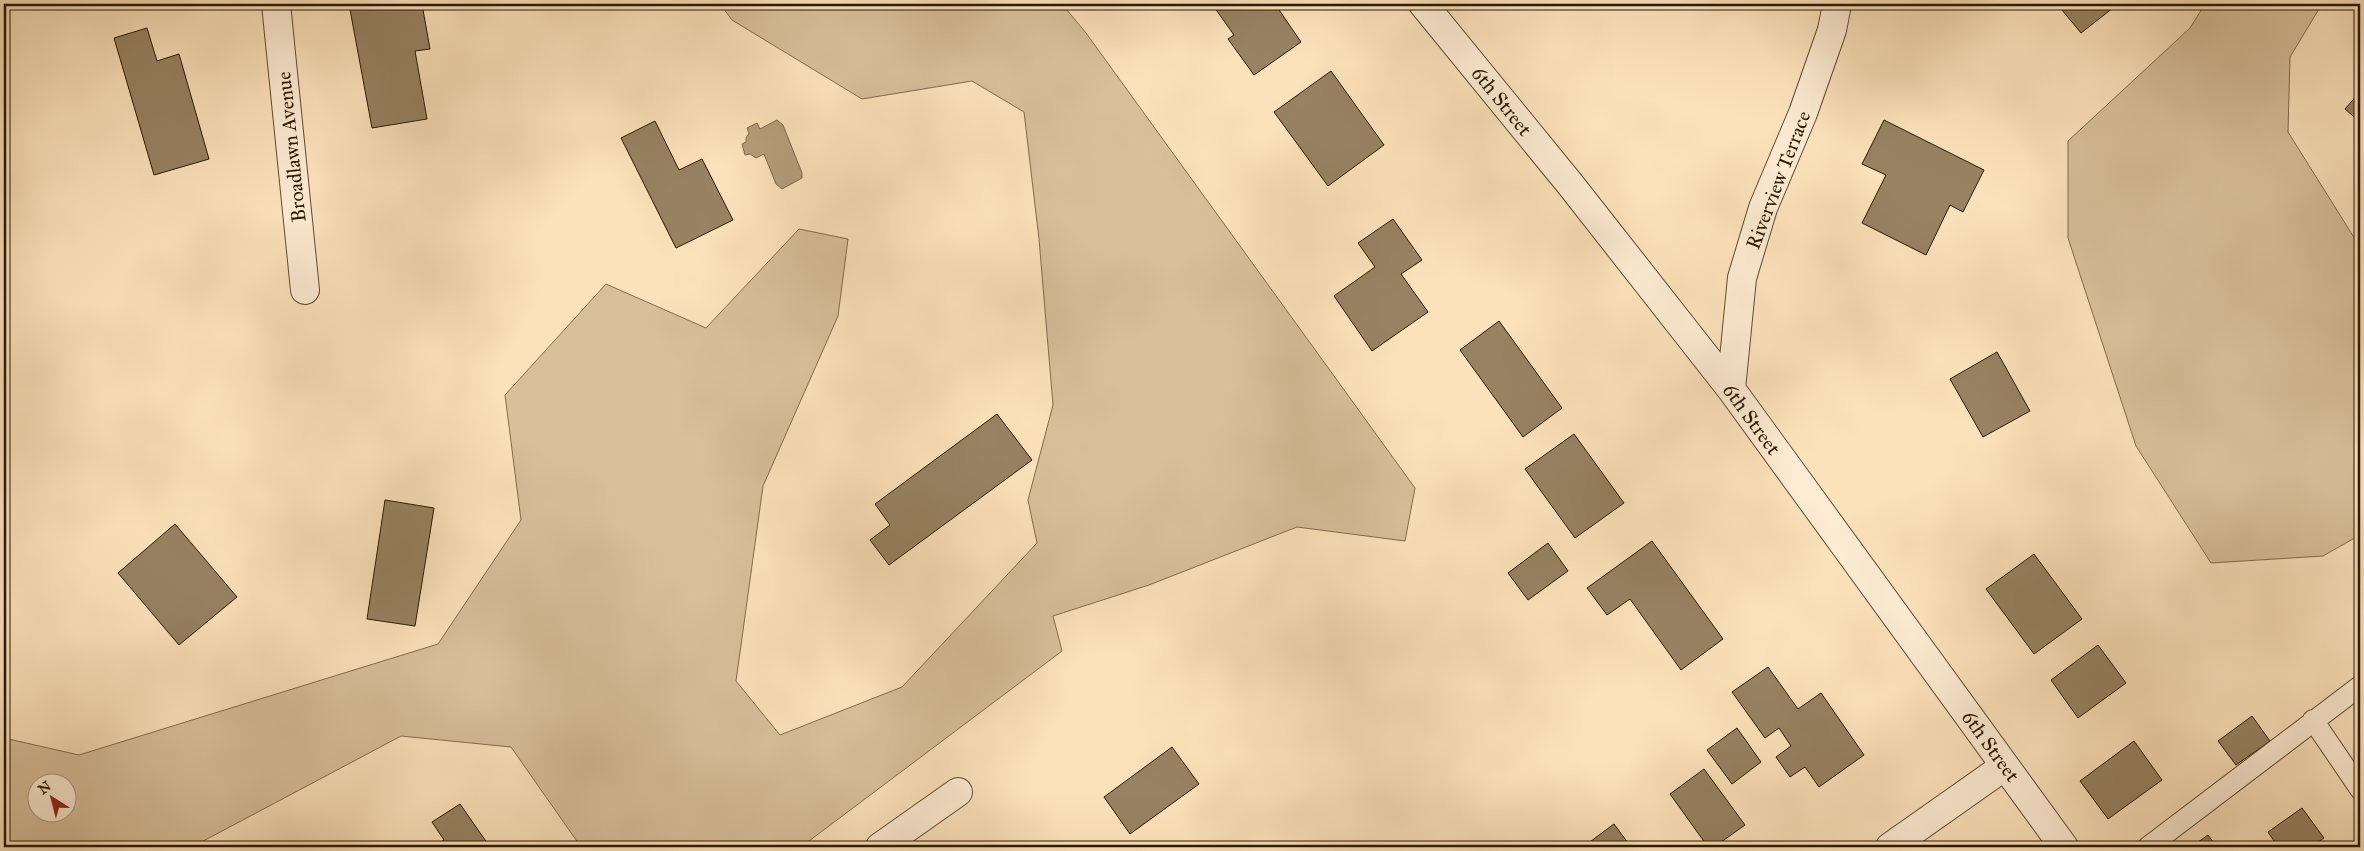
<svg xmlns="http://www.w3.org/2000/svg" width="2364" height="851" font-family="'IM FELL Great Primer',serif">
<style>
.green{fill:#d8c09b;stroke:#816c4e;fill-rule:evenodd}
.water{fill:#b59e7c;stroke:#7d694b}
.building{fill:#978262;stroke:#2a1901}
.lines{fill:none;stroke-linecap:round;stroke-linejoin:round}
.service-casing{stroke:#5e4b30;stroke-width:22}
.minor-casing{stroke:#5e4b30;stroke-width:30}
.service{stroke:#fdecd3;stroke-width:20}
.minor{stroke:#fdecd3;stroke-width:28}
.labels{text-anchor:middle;stroke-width:4;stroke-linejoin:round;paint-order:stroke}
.street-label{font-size:20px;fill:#2a1901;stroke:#fdecd3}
</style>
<rect width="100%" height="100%" fill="#fce2bb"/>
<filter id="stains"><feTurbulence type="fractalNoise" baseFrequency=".004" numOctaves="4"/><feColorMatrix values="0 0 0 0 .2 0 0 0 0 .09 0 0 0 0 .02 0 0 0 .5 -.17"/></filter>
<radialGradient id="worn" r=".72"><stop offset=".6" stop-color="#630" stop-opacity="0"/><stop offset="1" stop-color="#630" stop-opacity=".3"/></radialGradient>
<path class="green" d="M720 4H1062L1086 33 1415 488 1405 541 1297 527 1149 585 1053 616 1062 651 801 847H581L511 747 401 736 192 847H4V738L79 755 438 644 521 520 505 395 606 284 706 328 799 229 848 239 838 316 763 486 736 681 780 735 902 687 1037 543 1028 500 1053 405 1039 239 1024 112 972 81 862 99 732 20ZM38 784H68V814H38Z
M2205 4H2322L2290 57 2288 132 2360 247V535L2323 556 2211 563 2136 446 2068 238V141L2190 28Z"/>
<path class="water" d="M777 120 783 125 802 173V178L782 189 776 184 764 154 756 158 750 154 745 155 742 144 746 142V138L749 133 747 128 757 123 760 129Z"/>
<path class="building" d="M349 4H422L430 49 415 51 427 119 372 128Z
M1212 4H1275L1301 42 1254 75 1228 39 1234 35Z
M2057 4H2118L2081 33Z
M147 28 157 61 179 54 209 159 154 175 114 38Z
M1331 71 1384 145 1328 186 1274 112Z
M2360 92V122L2345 109Z
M1884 120 1984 170 1963 212 1950 205 1926 255 1862 223 1886 175 1862 164Z
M655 121 679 170 702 159 733 220 676 248 621 138Z
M1393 219 1422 260 1401 274 1428 312 1372 351 1334 296 1375 267 1358 243Z
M1499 321 1562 408 1523 437 1460 350Z
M1997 352 2030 411 1983 437 1950 379Z
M997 414 1032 460 889 565 870 540 890 525 875 504Z
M1574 434 1624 503 1575 538 1525 469Z
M385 500 434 508 415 626 367 619Z
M175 524 237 597 179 645 118 573Z
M1652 541 1723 639 1681 670 1630 599 1607 615 1587 588Z
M1548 543 1568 571 1528 600 1508 573Z
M2034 554 2082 619 2034 654 1986 589Z
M2098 645 2126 683 2078 718 2051 680Z
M1768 667 1798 709 1821 693 1864 755 1819 787 1805 767 1790 777 1776 757 1791 746 1779 728 1765 738 1732 692Z
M2252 716 2270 741 2236 765 2218 741Z
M1737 728 1761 762 1732 784 1707 750Z
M2134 741 2162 780 2108 819 2080 781Z
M1172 747 1199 784 1130 834 1104 797Z
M1704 769 1745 825 1714 847H1708L1670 794Z
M460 804 490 847H433L444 840 432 822Z
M2302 808 2324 838 2311 847H2278L2268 832Z
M1614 824 1631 847H1583Z
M2208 835 2217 847H2191Z"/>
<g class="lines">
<g class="service-casing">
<path id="service" d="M2313 720 2360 789
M2148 847 2360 686"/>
</g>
<g class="minor-casing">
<path id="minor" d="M276 4 305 290
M1423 4 1570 184 1731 389 2064 847
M1731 389 1742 278 1763 208 1803 113 1832 30 1837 4
M880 847 958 792
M1890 847 2005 766"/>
</g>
<use href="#service" class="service"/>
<use href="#minor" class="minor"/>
</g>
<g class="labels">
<g class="street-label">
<text transform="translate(1502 101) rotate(51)" y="7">6th Street</text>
<text transform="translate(291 147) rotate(-96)" y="7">Broadlawn Avenue</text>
<text transform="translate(1778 180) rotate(-69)" y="7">Riverview Terrace</text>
<text transform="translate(1752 419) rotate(54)" y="7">6th Street</text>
<text transform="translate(1991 746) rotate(54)" y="7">6th Street</text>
</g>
</g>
<rect width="2364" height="851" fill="none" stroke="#fce2bb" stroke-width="20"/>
<rect x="5" y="5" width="2354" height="841" fill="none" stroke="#2a1901" stroke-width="2.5"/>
<rect x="10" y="10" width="2344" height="831" fill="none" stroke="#2a1901"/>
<g transform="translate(52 798) rotate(324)"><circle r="24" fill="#fdecd3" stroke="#a9987f"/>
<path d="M0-4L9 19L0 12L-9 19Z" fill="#8f2418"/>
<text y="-8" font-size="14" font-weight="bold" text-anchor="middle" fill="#2a1901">N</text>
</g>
<rect width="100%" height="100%" filter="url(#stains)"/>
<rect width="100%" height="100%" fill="url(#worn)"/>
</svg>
